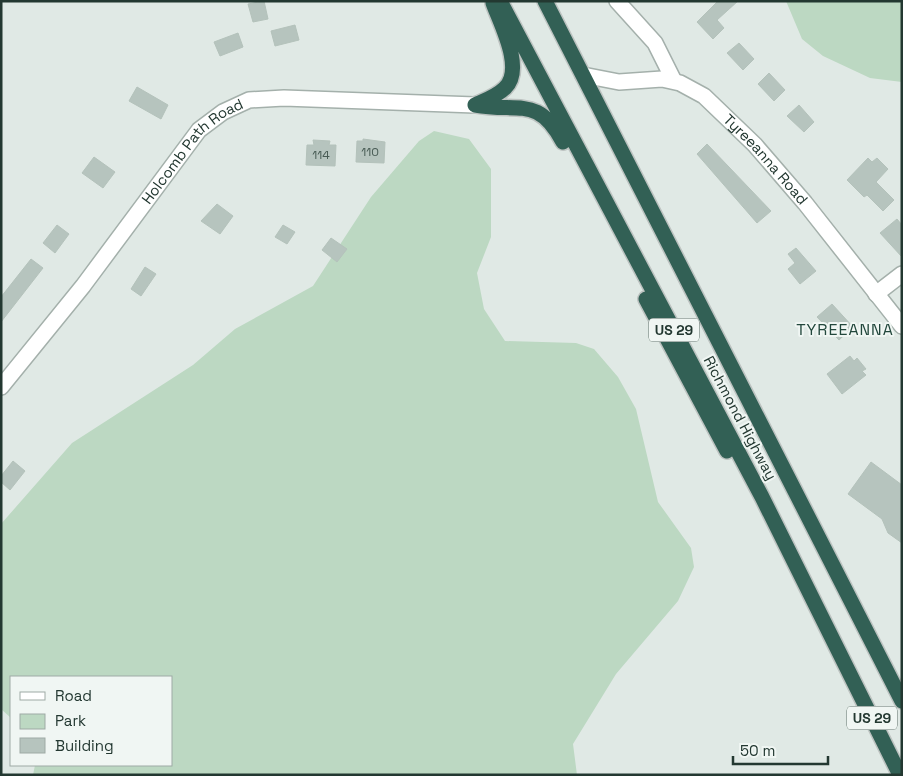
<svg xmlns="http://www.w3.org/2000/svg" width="903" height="776" font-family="'Space Grotesk',sans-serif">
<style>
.green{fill:#bcd8c2}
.building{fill:#b6c4be;stroke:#b4c2bb}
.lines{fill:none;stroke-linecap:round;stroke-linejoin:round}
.street-casing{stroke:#a4b0ab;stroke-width:18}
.highway-casing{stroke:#bdc3c1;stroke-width:18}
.street{stroke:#fff;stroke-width:15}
.highway{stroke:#326055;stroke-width:15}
.labels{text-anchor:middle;stroke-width:4;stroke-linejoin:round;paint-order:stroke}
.number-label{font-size:12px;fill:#485b54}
.shield{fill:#f0f6f3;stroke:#60716b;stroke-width:1}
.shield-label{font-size:14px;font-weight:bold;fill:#233831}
.street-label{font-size:15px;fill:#233831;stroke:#f0f6f3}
.neighbourhood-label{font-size:16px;letter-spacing:1px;fill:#22473c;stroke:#f0f6f3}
</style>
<rect width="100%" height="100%" fill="#e0e9e5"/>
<path class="green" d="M786 1H902V82L870 78 823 56 802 39Z
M434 131 469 139 491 169V237L477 273 484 309 505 341 576 343 594 349 618 377 636 409 658 502 691 548 694 567 678 601 616 674 573 744 577 775H33L35 765H171V677H11V718L1 709V524L72 443 193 365 235 329 313 286 371 197 419 141Z"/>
<path class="building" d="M264 1 268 19 253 22 248 4Z
M718 1H738L717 20 724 28 713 39 697 22Z
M295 25 299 40 275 46 271 31Z
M238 33 243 47 220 56 214 42Z
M739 43 754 59 743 70 727 53Z
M769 73 785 90 774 101 758 84Z
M137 87 168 105 161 119 129 101Z
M799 105 814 122 804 132 787 116Z
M363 139 385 142 384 163 356 162 357 141H363Z
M313 140 330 141 329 145H336L335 166 306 165 307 145H314Z
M707 144 771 211 757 223 697 154Z
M94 157 115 172 103 188 82 173Z
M868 158 872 162 877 158 888 169 876 182 894 200 883 211 867 195 864 197 847 180Z
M217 204 233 216 220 234 201 221Z
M897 219 902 225V257L880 233Z
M57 225 69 234 55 253 43 243Z
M283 225 295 232 287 244 275 237Z
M331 238 347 249 337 262 322 250Z
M796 248 816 271 800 284 788 269 795 263 788 254Z
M31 259 43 268 1 322V297Z
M145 267 156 274 141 296 131 289Z
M832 304 853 327 839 340 817 317Z
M850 356 854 361 857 358 866 369 862 371 866 375 842 394 827 374Z
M13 461 25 471 10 490 1 482V476Z
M871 462 902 485V543L888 533 882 519 848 494Z"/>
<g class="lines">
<g class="street-casing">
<g id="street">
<path d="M617 1 655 43 674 81"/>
<path id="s1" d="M583 75 619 82 662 79 680 83 704 96 755 145 805 203 902 326"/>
<path d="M876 294 902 274"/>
<path id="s2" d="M1 387 83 286 199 130 223 112 249 100 284 98 475 105"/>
</g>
</g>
<g class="highway-casing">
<path id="highway" d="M500 1 762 497 900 775
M545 1 902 701
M475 105C519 113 538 95 563 142
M475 105C486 100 497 96 505 88 525 69 500 23 493 3
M646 299 727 451"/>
</g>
<use href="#street" class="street"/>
<use href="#highway" class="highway"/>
</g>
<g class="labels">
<g class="number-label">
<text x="370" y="156">110</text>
<text x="321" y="159">114</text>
</g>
<g class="shield">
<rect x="649" y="318.5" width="50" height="23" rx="4"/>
<rect x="847" y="706.5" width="50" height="23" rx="4"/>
</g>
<g class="shield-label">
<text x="674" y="335">US 29</text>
<text x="872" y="723">US 29</text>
</g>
<g class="street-label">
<text dy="5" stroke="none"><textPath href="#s2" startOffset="305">Holcomb Path Road</textPath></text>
<text dy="5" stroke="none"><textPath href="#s1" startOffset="214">Tyreeanna Road</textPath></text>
<text transform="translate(740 418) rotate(62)" y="5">Richmond Highway</text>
</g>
<g class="neighbourhood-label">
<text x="845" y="335">TYREEANNA</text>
</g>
</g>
<rect width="903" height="776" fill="none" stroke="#233831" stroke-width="5"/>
<rect x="10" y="676" width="162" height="90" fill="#f0f6f3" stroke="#9eaaa5"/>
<rect x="20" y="692" width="25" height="8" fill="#ffffff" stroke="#9eaaa5"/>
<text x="55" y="701" font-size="15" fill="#233831">Road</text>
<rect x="20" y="714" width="25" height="15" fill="#bcd8c2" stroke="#9eaaa5"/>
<text x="55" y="726" font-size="15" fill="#233831">Park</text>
<rect x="20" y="738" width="25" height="15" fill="#b6c4be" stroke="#9eaaa5"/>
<text x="55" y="751" font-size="15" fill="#233831">Building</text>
<path d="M733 756v8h95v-8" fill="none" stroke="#233831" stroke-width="2.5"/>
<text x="740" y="756" font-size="15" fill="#233831" stroke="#f0f6f3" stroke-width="4" paint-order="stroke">50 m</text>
</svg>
